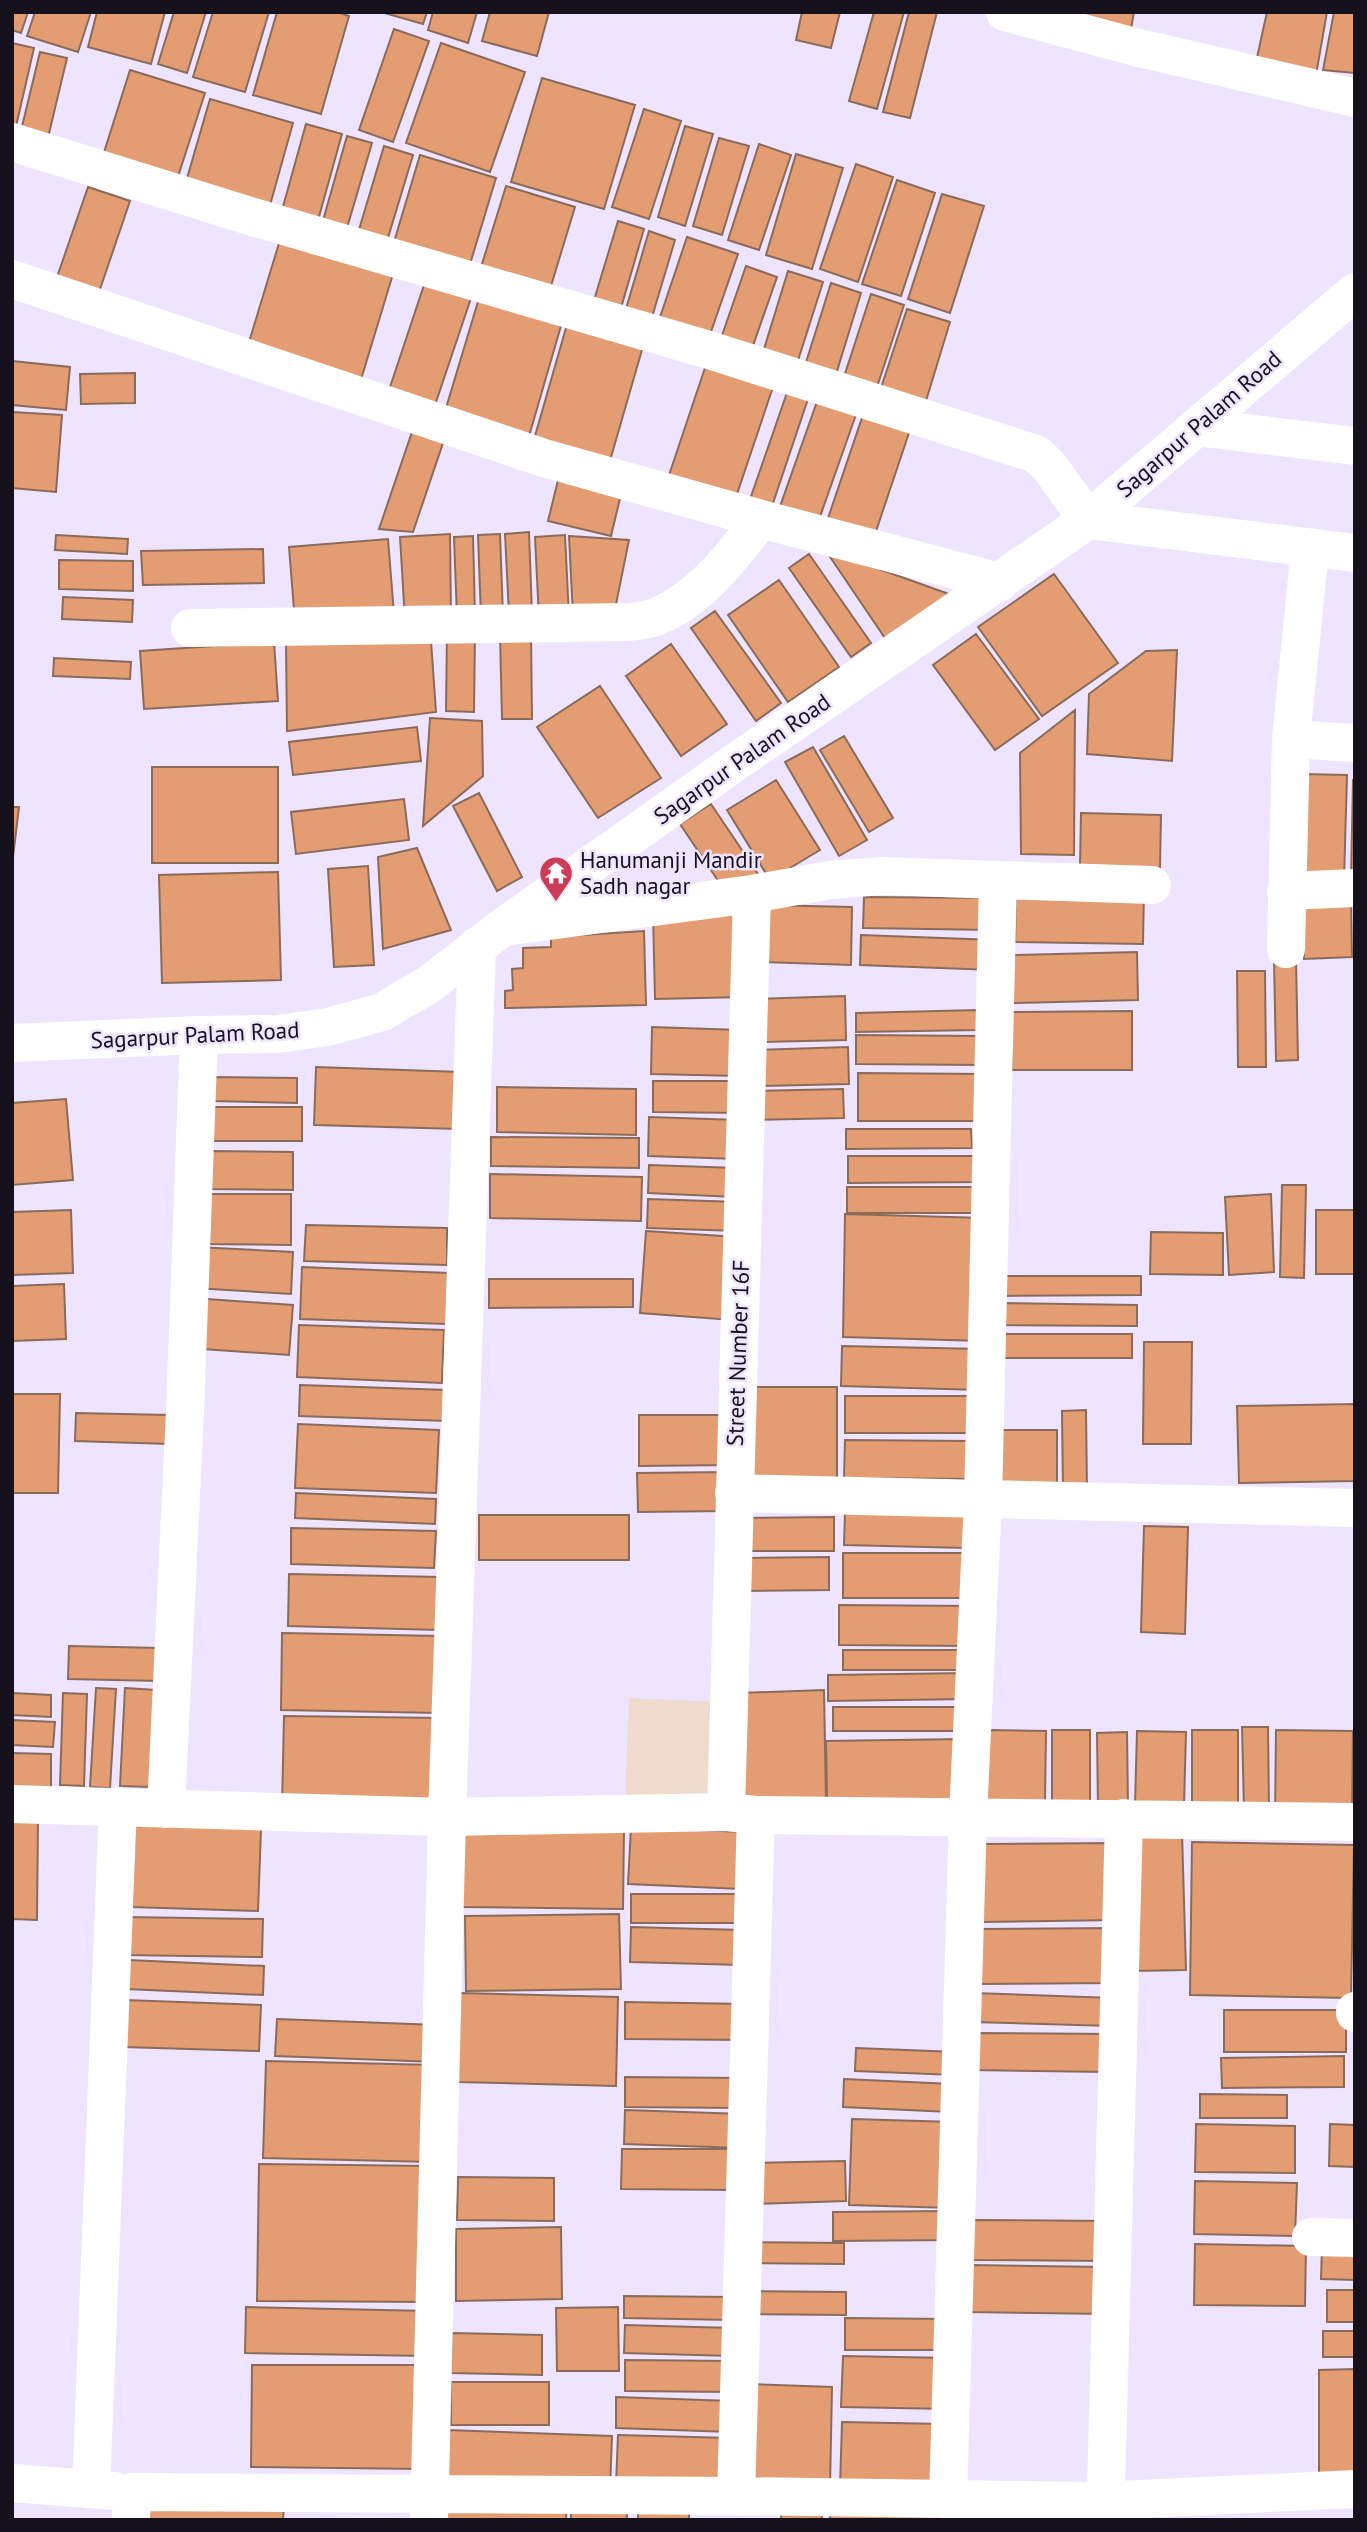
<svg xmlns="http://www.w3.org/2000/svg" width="1367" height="2532" font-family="'PT Sans',sans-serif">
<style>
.education{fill:#f0dace}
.building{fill:#e49d72;stroke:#8a6b5a;stroke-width:2}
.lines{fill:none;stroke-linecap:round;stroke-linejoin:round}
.minor{stroke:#fff;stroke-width:38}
.labels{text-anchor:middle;stroke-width:5;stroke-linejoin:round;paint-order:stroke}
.street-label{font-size:23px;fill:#16121d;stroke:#eee4ff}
.poi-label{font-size:23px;fill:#16121d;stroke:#eee4ff;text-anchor:start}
</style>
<rect width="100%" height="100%" fill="#eee4ff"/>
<path class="education" d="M629 1698 722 1702 717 1805 625 1801Z"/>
<path class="building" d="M12 12H28L21 33 12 30Z
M35 12H91L78 52 27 36Z
M97 12H165L151 64 88 47Z
M174 12H206L187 73 158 64Z
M213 12H269L245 92 193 77Z
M277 12H337L349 16 321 114 253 95Z
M381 12H427L423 24Z
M433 12H477L468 43 428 30Z
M490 12H549L537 56 482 41Z
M802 12H840L831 48 796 40Z
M874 12H904L877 109 849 101Z
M909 12H937L910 118 883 112Z
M1066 12H1134L1131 29Z
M1267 12H1327L1316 75 1256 62Z
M1334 12H1355V73L1323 70Z
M394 29 429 41 393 142 359 130Z
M12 43 34 48 14 135 12 134Z
M441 43 525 72 490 172 406 143Z
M40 52 67 58 46 146 19 139Z
M130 70 205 93 174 189 100 165Z
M542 78 635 105 604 209 511 182Z
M210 99 293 123 267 216 183 192Z
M644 109 681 121 649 219 612 207Z
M306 124 342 134 315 231 279 221Z
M685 126 713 134 685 226 658 217Z
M347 136 372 143 344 238 320 231Z
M719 138 749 146 722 235 693 226Z
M759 144 791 155 759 250 728 240Z
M384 146 413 155 384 251 355 243Z
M796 154 843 168 812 269 766 255Z
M420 155 496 178 467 274 391 252Z
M856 164 893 177 858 282 820 269Z
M897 180 935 193 901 296 862 284Z
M506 186 575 207 547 299 478 277Z
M88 187 130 201 97 298 55 283Z
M942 194 984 206 950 313 908 299Z
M618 221 644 229 618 318 591 310Z
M649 231 675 240 649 327 623 319Z
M687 237 738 254 706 346 656 329Z
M280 240 393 274 359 386 246 352Z
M746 266 777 277 749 357 718 347Z
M788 271 823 282 794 373 760 362Z
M426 279 472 295 434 408 388 393Z
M831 283 861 293 833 384 802 375Z
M871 294 904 305 873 399 840 389Z
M480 295 563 319 527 443 443 418Z
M907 309 950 322 922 414 877 400Z
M568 321 644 343 609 464 533 443Z
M12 361 70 367 66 410 12 405Z
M706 365 773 387 735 500 668 478Z
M135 373V403L81 404 80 374Z
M789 387 810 393 770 512 748 505Z
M819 396 858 409 816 528 777 515Z
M866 406 913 421 872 543 824 530Z
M12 412 62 415 56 492 12 488Z
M414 426 445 437 413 532 379 529Z
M560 472 623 486 611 536 548 521Z
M529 532 532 614 509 615 505 534Z
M450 534 451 617 405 620 400 537Z
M500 534 503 616 481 617 478 535Z
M56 535 128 539 127 554 55 550Z
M565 535 569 617 539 619 535 537Z
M473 536 475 616 457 617 454 537Z
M569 536 629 540 614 614 573 616Z
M388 539 394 614 295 622 289 547Z
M263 549 264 583 143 585 141 551Z
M826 551 893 574 949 594 885 638Z
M809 554 871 643 851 657 789 568Z
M59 560 133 561V591L59 589Z
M1054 574 1118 663 1042 716 978 627Z
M779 580 839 667 788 702 728 615Z
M63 597 133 600 132 622 62 619Z
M715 611 781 703 756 721 691 628Z
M430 627 436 712 287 731 286 643Z
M447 631 475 632 474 712 446 711Z
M500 634H531L532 719H502Z
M976 634 1039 719 995 750 933 665Z
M274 642 278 701 144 709 140 651Z
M671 644 727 724 681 756 626 676Z
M1177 650 1172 761 1087 754 1089 694 1146 651Z
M54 658 131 662 130 679 53 676Z
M600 686 661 778 598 818 537 727Z
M1075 710 1074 855 1021 854 1020 753Z
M430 718 482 721 483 776 423 826Z
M417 727 421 761 293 775 289 742Z
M844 736 893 818 869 832 820 750Z
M813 747 867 840 839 856 785 762Z
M152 767H278V863H152Z
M1302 774 1347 775 1344 880H1301Z
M776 780 820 850 770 880 727 810Z
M1353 780H1355V880H1351Z
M479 793 522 877 497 891 453 806Z
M404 799 409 840 296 854 291 812Z
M711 804 760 877 729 897 680 824Z
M12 807H19L13 857H12Z
M1081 813 1161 815 1160 868 1080 866Z
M417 848 451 930 383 949 378 857Z
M368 866 374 965 334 967 328 869Z
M278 872 281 980 162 983 159 875Z
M1016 888 1144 889 1143 944 1015 942Z
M1302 894H1351L1352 957 1304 959Z
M864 897 993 898 992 930 863 928Z
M763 905 852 907 851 965 761 962Z
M743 912 745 997 655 999 653 914Z
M644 931 646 1005 505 1008V991L513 990 512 969 523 968V948L551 947V937Z
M861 935 995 940 993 970 860 965Z
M1137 952 1138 1000 1013 1003 1012 955Z
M1274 959H1296L1298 1060 1276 1061Z
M1237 971H1265L1266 1067H1238Z
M845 996 846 1040 757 1042 756 999Z
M978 1010V1030L856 1032V1013Z
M1132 1011V1070H1012V1012Z
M652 1027 740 1030V1076L651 1074Z
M856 1035 982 1036V1065L856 1064Z
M848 1047 849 1084 758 1086 757 1050Z
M316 1067 461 1072 460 1129 314 1125Z
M858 1073 983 1074 982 1121H858Z
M212 1077 297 1078V1103L211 1101Z
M653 1081H741V1113L653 1112Z
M497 1087 636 1089V1135L497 1132Z
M843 1089 844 1118 755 1120 754 1091Z
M66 1099 73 1180 12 1185V1103Z
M208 1107H302V1141H208Z
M649 1117 738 1120V1159L648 1156Z
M846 1129H971L972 1148 846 1149Z
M491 1137 639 1138V1168L491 1166Z
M207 1151 293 1152V1190L206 1189Z
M848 1156H980V1182L848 1183Z
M649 1165 736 1168 735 1197 648 1193Z
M490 1174 642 1177 641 1221 490 1218Z
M1282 1185H1306L1304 1278 1280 1277Z
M847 1187H980V1213H847Z
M205 1194H291V1245L205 1244Z
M1271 1194 1274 1272 1229 1275 1225 1197Z
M648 1199 738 1202V1231L647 1228Z
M71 1210 73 1273 12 1275V1212Z
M1316 1210H1355V1274H1316Z
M845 1214 984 1218 982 1341 843 1337Z
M306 1225 447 1228V1265L304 1261Z
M646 1231 737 1237 732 1320 640 1313Z
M1151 1232 1223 1233V1275L1150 1274Z
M197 1247 293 1252 291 1294 195 1288Z
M302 1267 448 1273 446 1324 300 1319Z
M998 1276H1141V1295L998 1296Z
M489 1279H633V1307L489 1308Z
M64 1284 66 1339 12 1341V1286Z
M207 1299 293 1305 289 1355 203 1349Z
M996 1303 1137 1305V1326L996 1325Z
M299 1325 444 1330 442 1383 297 1377Z
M997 1334H1132V1358H997Z
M1144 1342H1192L1191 1444H1143Z
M842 1346 981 1349 980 1390 841 1386Z
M300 1385 447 1390 446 1421 299 1416Z
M744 1387H837V1481H744Z
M12 1394H60L58 1493H12Z
M845 1396H980V1433H845Z
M1355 1404V1481L1239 1483 1237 1406Z
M1086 1410 1087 1491H1063L1062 1411Z
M76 1413 170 1415 169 1444 75 1441Z
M639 1415H730L731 1465 639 1466Z
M298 1424 439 1430 436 1493 295 1488Z
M996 1430H1057V1489H996Z
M845 1440 970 1441 969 1479 844 1478Z
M727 1472 728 1511 638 1512 637 1473Z
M296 1493 436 1499 435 1524 295 1518Z
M845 1512 967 1515V1548L844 1545Z
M479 1515H629V1560H479Z
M834 1517V1551H741V1518Z
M1144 1526 1188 1527 1185 1634 1141 1632Z
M291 1528 436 1531 434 1568 291 1564Z
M843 1553H968V1598H843Z
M829 1557V1590L745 1591V1558Z
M289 1574 441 1577 439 1630 288 1626Z
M839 1605 970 1606 969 1646 839 1645Z
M282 1633 441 1636 439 1713 281 1710Z
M69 1646 160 1648 159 1681 68 1679Z
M843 1650H968V1670H843Z
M967 1673 968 1699 828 1701V1675Z
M96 1688 116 1689 110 1788 90 1787Z
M125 1688 156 1690 151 1787 120 1786Z
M824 1690 826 1799 742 1801 739 1693Z
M12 1693 51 1695V1717L12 1715Z
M63 1693 87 1694 84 1786 60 1785Z
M833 1707H967L966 1731H833Z
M284 1716 442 1718 441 1809 282 1807Z
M12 1720 55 1722 53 1747 12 1745Z
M1242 1727H1268L1269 1809 1244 1810Z
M987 1730 1046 1731 1045 1801H987Z
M1052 1730H1090V1808H1052Z
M1192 1730H1238V1812H1192Z
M1276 1730 1353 1731 1352 1817 1275 1816Z
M1137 1731 1186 1732 1184 1806 1135 1805Z
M1127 1732 1128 1807 1098 1808 1097 1733Z
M961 1739 962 1801 827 1802 826 1741Z
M12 1753 51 1754V1789H12Z
M12 1818H38L37 1920 12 1919Z
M135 1825 261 1829 258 1911 132 1907Z
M460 1826 624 1828 623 1909 459 1907Z
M631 1827 743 1832 741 1889 628 1884Z
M1182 1832 1186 1970 1132 1971 1128 1833Z
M1192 1842 1354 1845 1351 1998 1190 1995Z
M1119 1843V1920L983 1922 982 1844Z
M631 1894H743V1923H631Z
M619 1914 621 1989 466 1991 465 1916Z
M126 1917 263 1919 262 1957 125 1955Z
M631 1927 742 1930 741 1965 630 1962Z
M1112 1928 1113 1983 978 1984V1929Z
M128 1960 264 1966 263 1995 126 1989Z
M460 1993 618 1997 616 2086 458 2082Z
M973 1993 1112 1998 1111 2026 972 2022Z
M125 2000 261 2005 259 2051 123 2047Z
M625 2002 746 2004V2040L625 2039Z
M1224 2010H1346V2052H1224Z
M277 2019 438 2025 437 2062 275 2056Z
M974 2033 1108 2034 1107 2072 974 2070Z
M856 2048 955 2052V2075L855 2071Z
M1344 2056V2087L1222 2088 1221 2058Z
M266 2061 435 2065 432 2162 263 2158Z
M625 2077 743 2078V2108L625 2107Z
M844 2079 952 2084 950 2112 843 2107Z
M1200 2094 1287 2095V2118H1200Z
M625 2110 743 2114 741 2148 624 2144Z
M852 2119 954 2122 952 2208 849 2205Z
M1196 2124 1295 2126V2173L1195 2172Z
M1330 2124 1355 2125V2167L1329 2166Z
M622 2149H733L732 2190 621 2189Z
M845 2161 846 2201 753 2204 752 2163Z
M259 2164 431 2166 430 2302 257 2301Z
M458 2177 554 2178V2221L457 2220Z
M1195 2181 1297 2183 1295 2236 1194 2234Z
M948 2211 949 2240 833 2241V2212Z
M972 2220 1109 2221V2261L971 2260Z
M561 2227 562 2299 456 2301V2229Z
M749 2242 844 2243V2264L749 2263Z
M1195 2244 1306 2246 1305 2306 1194 2305Z
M1322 2246 1355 2247V2280L1321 2279Z
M970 2265 1108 2267 1107 2314 969 2312Z
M1327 2290H1355V2322H1327Z
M747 2291 846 2292V2315L747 2314Z
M624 2296 733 2297 732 2320 624 2318Z
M246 2307 429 2311 428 2356 245 2353Z
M618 2307 619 2371H557L556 2308Z
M845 2318 950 2319V2350H845Z
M625 2325 732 2328 731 2356 624 2353Z
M1323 2331H1355V2357H1323Z
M452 2333 542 2335V2375L451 2373Z
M843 2356 950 2358 949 2409 841 2407Z
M625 2360 732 2361 731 2392 625 2391Z
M252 2365H423L422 2469 251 2467Z
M1355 2369V2473H1319V2370Z
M451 2382H549V2425H451Z
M747 2384 832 2387 830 2488 744 2486Z
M616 2397 732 2401 730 2432 616 2428Z
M842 2422 942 2424 940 2489 840 2487Z
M447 2430 612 2436 610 2489 445 2483Z
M618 2435 730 2438 728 2488 616 2485Z
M441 2498 567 2500 566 2520H441Z
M638 2499 689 2501V2520H638Z
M138 2502 284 2506 283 2520H137Z
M571 2502H627V2520H571Z
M781 2506H822V2520H781Z
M830 2512H938V2520H830Z"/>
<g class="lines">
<path class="minor" d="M1005 12 1135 47 1355 98
M12 142 253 217 709 350 1036 454 1049 466 1088 520 1355 553
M12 279 544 458 761 519 1000 582
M1196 427 1355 446
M190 628 629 622C638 621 648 620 656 617 702 598 732 556 761 519
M1291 739 1355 743
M998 880 1152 885
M1286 891 1355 888
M503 927 752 894 830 880 883 876 998 880 983 1500 968 1816 948 2500
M1286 949 1291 739 1310 549
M12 1043 199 1035 278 1034 328 1027 382 1012 428 985 503 927 730 766 1088 520 1355 292
M734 1493 1355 1508
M12 1804 447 1817 726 1812 756 1815 1355 1822
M166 1809 185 1411 199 1035
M726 1812 752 894
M1355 2013V2011
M1311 2237 1355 2238
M12 2483 115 2491
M91 2489 118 1806
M736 2496 1097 2501 1355 2489
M1101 2500 1104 2498 1106 2490 1124 1818
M131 2520 132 2492 736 2496 756 1815
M429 2520 447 1817 477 946"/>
</g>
<defs>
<g id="temple-pin" transform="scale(1.75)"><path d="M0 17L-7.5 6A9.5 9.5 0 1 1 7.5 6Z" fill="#cc3c56" stroke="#eee4ff"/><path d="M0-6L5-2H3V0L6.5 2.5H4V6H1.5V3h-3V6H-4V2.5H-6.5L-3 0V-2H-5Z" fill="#fff"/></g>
</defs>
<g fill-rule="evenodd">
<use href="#temple-pin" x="556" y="873"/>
</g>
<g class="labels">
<g class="street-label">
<text transform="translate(1199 424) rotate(-41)" y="8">Sagarpur Palam Road</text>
<text transform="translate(742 759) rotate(-35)" y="8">Sagarpur Palam Road</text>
<text transform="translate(195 1035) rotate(-3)" y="8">Sagarpur Palam Road</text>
<text transform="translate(738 1353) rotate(-88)" y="8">Street Number 16F</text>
</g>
<g class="poi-label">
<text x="580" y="868">Hanumanji Mandir<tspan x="580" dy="26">Sadh nagar</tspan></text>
</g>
</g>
<rect width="1367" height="2532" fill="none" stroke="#16121d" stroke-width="28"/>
</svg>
